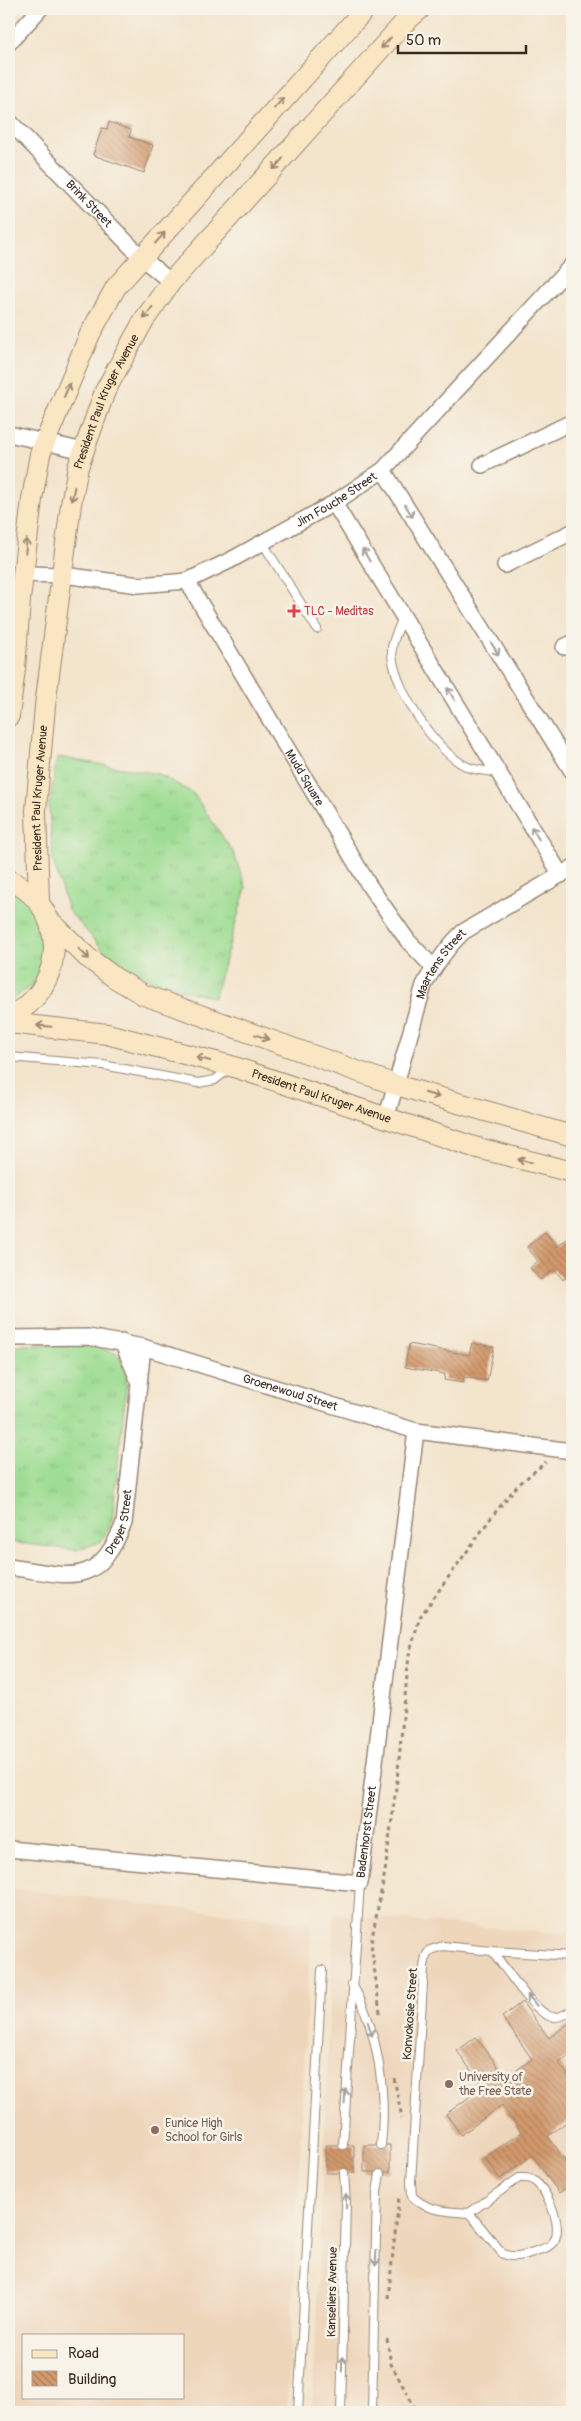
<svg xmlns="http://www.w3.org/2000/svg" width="581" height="2421" font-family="Pangolin,sans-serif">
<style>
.built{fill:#eed6bb;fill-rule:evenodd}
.grass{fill:url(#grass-tufts);stroke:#6c8458}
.building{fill:url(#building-back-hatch)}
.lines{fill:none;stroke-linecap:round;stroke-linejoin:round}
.lane-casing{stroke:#978775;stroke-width:10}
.street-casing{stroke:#978775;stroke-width:18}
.secondary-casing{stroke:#978775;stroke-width:22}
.path{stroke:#978775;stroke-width:3;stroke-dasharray:4 4;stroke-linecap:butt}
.lane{stroke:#fff;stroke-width:8}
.street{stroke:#fff;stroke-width:15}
.secondary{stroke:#fbe6c3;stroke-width:20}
.oneway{stroke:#9b8870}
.oneway2{stroke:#a79f9a}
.health-dot{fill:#e0444e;stroke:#f7f3e8;stroke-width:2}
.education-dot{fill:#8d6e63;stroke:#f7f3e8;stroke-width:2}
.labels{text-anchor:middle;stroke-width:5;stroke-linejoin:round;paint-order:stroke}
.street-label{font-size:12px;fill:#3b2a1e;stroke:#f7f3e8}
.health-label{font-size:12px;fill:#be3a42;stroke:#f7f3e8;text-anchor:start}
.education-label{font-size:12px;fill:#785e54;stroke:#f7f3e8;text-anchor:start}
</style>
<defs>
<pattern id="grass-tufts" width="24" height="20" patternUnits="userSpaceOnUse" patternTransform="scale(1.25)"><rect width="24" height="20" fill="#9edd93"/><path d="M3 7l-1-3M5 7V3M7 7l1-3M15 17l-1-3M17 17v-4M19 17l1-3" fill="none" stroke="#89be7e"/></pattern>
<pattern id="building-back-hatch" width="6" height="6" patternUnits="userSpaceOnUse" patternTransform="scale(1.25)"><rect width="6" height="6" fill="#d2996d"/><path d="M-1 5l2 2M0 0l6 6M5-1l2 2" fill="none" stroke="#ac7d59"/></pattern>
</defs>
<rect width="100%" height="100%" fill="#f7f3e8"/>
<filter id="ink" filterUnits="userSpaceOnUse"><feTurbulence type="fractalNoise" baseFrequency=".02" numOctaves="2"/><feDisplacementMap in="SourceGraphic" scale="10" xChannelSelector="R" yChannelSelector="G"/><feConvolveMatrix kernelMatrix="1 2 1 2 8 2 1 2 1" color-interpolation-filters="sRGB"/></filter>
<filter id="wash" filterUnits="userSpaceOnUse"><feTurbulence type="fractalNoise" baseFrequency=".0096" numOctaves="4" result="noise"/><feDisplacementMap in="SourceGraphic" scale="20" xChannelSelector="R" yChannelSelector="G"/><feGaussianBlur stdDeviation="1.12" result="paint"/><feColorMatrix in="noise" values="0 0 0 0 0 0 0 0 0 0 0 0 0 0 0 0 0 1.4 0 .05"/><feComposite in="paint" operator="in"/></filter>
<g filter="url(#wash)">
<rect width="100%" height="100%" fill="#f3e4cc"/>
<path class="built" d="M9 1888 311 1924 287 2412H9ZM24 2335H184V2397H24Z
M334 1914 572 1935V2412H312Z"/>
<path class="grass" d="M57 757 158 774 193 793 233 852 246 887 214 998 153 982 106 953 68 910 53 861 49 807Z
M9 885 33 903 47 946 42 968 32 985 9 1002Z
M9 1345H93L119 1355 127 1378 112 1521 101 1542 76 1550 9 1542Z"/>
<g id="blocks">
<path class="building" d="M109 122 131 130 129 137 153 145 144 173 93 155 102 128 107 129Z
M545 1232 557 1247 572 1235V1272L563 1280 554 1269 540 1280 530 1268 538 1261 527 1247Z
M472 1343 494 1347 487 1381 464 1377 463 1383 444 1380 445 1374 405 1367 409 1344 469 1355Z
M522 2002 549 2038 572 2021V2054L559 2063 572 2081V2118L548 2136 572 2170V2183L559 2193 532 2155 500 2179 485 2158 521 2132 502 2105 461 2135 446 2114 483 2087 457 2051 476 2037 506 2078 532 2059 502 2017Z
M326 2145H354V2173H326Z
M364 2145H390V2172H364Z"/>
</g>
</g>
<g filter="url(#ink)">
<use href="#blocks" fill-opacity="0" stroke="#978775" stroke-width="1"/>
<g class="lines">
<g class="lane-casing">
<path id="lane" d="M262 542 317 629
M403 617C400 627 392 639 392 649 390 683 436 754 468 767 476 771 489 771 498 772
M9 1057 103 1065 198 1083 215 1080 230 1068
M492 1951C505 1967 530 2006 547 2015 555 2020 565 2015 572 2010
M352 1984C378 2028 387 2094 381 2145
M343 2145 360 1883
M469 2213 503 2254C514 2258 522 2256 533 2252 541 2249 551 2248 555 2239 562 2224 547 2189 533 2180 529 2177 524 2178 519 2178L469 2213C448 2211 427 2212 412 2196L411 2182 424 1967 426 1956 430 1950 443 1946 492 1951 572 1956
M298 2412 322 1970
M341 2412 346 2204 344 2173
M372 2412 377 2192 380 2174"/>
</g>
<g class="street-casing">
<g id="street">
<path d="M9 43 40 9"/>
<path id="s1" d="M9 121 142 258 171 282"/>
<path d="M9 434 84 451"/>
<path d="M482 465 572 422"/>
<path d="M383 470 572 771"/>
<path d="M334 503 561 875"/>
<path d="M505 565 572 532"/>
<path id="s2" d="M23 574 63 575 139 585 187 581 229 561 334 503 383 470 572 265"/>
<path id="s3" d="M187 581 370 887 408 941 433 967"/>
<path d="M564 647 572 643"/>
<path id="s4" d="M386 1119 424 985C435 965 446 948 463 932L572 868"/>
<path id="s5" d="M9 1338 88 1337 143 1347 416 1431 572 1451"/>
<path d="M122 1342 138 1379"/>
<path id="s6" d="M9 1567C69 1575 97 1591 124 1523L143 1347"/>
<path id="s7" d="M9 1849 360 1883 416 1431"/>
</g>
</g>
<g class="secondary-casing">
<g id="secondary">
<path d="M9 716 15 669 20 600 32 499 40 454 90 334 116 287 365 9"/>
<path d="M9 880C51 898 66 947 43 986 36 999 23 1011 9 1015"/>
<path id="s8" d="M39 902 36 810 45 706 71 504 78 467 105 391 144 320 171 282 403 24 420 9"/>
<path d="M49 920 87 957 115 978 144 995 396 1085 572 1136"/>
<path id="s9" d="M9 1023 107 1034 231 1066 474 1147 572 1172"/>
</g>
</g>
<path class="path" d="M380 2013 371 1943 385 1872 397 1780 409 1655 420 1617 493 1515 518 1485 546 1462
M394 2078 402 2118
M388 2298 399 2197
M387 2339 391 2364 417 2412"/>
<use href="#lane" class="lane"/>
<use href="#street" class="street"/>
<use href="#secondary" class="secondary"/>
</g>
<defs><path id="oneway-shaft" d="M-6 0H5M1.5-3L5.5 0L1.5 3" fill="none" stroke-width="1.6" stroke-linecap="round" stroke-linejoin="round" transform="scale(1.25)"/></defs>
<g class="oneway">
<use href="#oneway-shaft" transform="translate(386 43) rotate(132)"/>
<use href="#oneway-shaft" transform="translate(279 103) rotate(-48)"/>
<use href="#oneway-shaft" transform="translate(278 164) rotate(132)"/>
<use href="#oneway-shaft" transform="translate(160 238) rotate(-49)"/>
<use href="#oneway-shaft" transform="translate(148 313) rotate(126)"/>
<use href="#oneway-shaft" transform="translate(67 390) rotate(-67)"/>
<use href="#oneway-shaft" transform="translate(73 494) rotate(101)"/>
<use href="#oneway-shaft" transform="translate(26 546) rotate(-84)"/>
<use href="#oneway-shaft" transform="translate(84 954) rotate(44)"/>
<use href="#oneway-shaft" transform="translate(44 1026) rotate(-175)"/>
<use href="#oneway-shaft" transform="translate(262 1037) rotate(20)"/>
<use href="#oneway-shaft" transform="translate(203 1059) rotate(-165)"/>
<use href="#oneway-shaft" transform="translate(432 1095) rotate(17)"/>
<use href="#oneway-shaft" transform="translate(525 1161) rotate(-167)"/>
</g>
<g class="oneway2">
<use href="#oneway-shaft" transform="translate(409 511) rotate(58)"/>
<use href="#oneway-shaft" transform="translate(366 555) rotate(-121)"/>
<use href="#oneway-shaft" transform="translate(495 649) rotate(58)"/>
<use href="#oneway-shaft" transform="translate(451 694) rotate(-121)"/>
<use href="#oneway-shaft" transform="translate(535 833) rotate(-121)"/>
<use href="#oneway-shaft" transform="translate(532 2000) rotate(-130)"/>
<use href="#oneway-shaft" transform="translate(370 2029) rotate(73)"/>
<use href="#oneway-shaft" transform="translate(345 2096) rotate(-87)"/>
<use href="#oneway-shaft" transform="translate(346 2201) rotate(-91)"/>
<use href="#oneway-shaft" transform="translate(376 2258) rotate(92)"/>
<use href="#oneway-shaft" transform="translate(342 2364) rotate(-89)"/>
</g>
</g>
<path class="health-dot" d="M291.5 603.5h5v5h5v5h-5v5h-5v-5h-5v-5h5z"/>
<g class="education-dot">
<circle cx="449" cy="2084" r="5"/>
<circle cx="155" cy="2130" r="5"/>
</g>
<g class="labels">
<g class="street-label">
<text dy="4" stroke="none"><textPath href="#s1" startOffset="115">Brink Street</textPath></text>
<text dy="4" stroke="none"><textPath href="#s8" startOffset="509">President Paul Kruger Avenue</textPath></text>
<text dy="4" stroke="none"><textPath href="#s2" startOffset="335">Jim Fouche Street</textPath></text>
<text dy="4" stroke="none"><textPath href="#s3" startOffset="229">Mudd Square</textPath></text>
<text dy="4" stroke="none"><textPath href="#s8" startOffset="104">President Paul Kruger Avenue</textPath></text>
<text dy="4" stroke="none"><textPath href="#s4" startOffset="166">Maartens Street</textPath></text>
<text dy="4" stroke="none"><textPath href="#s9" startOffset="322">President Paul Kruger Avenue</textPath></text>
<text dy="4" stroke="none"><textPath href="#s5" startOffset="289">Groenewoud Street</textPath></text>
<text dy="4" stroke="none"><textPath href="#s6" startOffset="141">Dreyer Street</textPath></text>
<text dy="4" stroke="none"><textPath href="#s7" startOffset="404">Badenhorst Street</textPath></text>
<text transform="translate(410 2014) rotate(-86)" y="4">Konvokosie Street</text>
<text transform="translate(332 2292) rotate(-89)" y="4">Kanseliers Avenue</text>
</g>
<g class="health-label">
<text x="304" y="615">TLC - Meditas</text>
</g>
<g class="education-label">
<text x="459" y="2081">University of<tspan x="459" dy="14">the Free State</tspan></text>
<text x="165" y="2127">Eunice High<tspan x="165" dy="14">School for Girls</tspan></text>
</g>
</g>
<rect width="581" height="2421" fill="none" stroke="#f7f3e8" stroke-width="30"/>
<rect x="22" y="2334" width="162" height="65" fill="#f7f3e8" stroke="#aca397"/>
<rect x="32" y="2350" width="25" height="8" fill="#fbe6c3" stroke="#aca397"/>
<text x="68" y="2358" font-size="15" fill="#3b2a1e">Road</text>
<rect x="32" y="2371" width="25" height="15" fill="url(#building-back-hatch)" stroke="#aca397"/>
<text x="68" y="2384" font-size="15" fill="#3b2a1e">Building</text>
<path d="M398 45v8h128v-8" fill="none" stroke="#3b2a1e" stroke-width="2.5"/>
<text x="406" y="45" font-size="15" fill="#3b2a1e" stroke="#f7f3e8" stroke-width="4" paint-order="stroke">50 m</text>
</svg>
